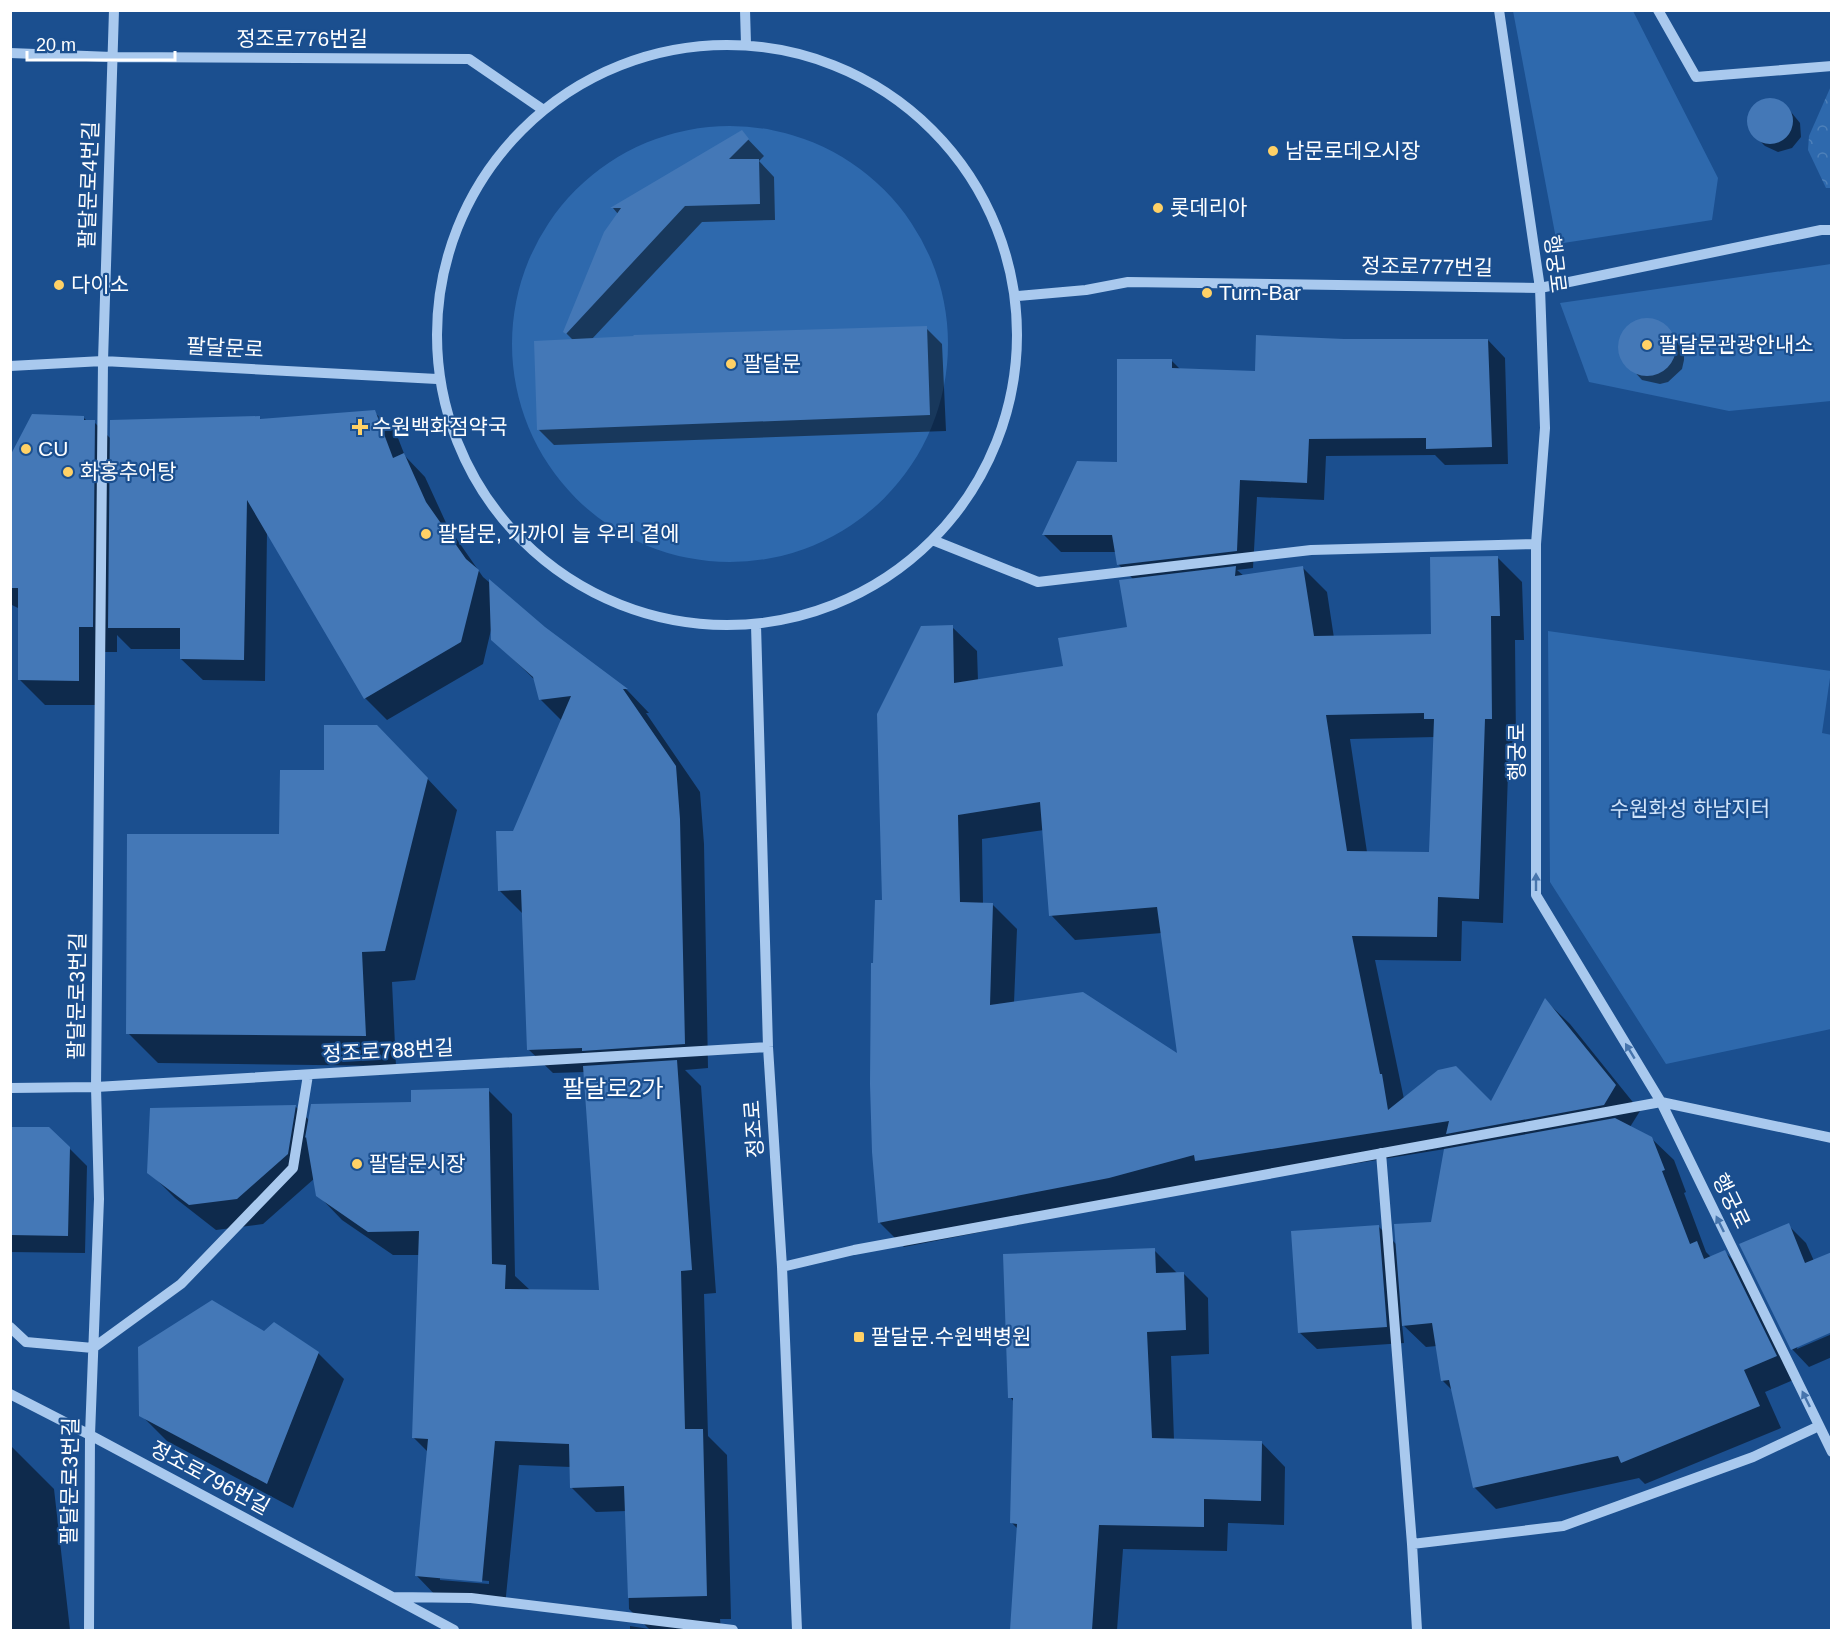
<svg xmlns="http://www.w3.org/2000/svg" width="1842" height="1641" font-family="Helvetica,'Noto Sans KR',sans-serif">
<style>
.forest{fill:url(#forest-crowns)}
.green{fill:#2e69ad}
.shadow{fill:#0007;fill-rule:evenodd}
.building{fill:#4478b7;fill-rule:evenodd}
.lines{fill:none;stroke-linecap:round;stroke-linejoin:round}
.minor{stroke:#a9c9ee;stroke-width:10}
.oneway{fill:#4674ac}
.poi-dot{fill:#ffd166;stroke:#1b4f8f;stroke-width:2}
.labels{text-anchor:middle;stroke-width:4.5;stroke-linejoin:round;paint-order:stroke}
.street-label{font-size:21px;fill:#fff;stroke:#1b4f8f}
.poi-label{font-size:21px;fill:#fff;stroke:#1b4f8f;text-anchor:start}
.park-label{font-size:21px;fill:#cfe3fa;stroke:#1b4f8f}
.quarter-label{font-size:24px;fill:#fff;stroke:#1b4f8f}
</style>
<defs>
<pattern id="forest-crowns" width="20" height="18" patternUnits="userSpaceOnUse" patternTransform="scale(1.5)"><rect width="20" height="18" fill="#2e69ad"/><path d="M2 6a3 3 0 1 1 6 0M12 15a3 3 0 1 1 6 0" fill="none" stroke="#4d80b9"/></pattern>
</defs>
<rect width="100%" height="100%" fill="#1b4f8f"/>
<path class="forest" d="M1831 86V188H1826L1808 150 1809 136Z"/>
<path class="green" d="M1513 11H1633L1718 178 1712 220 1557 244Z
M512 344a218 218 0 1 1 436 0a218 218 0 1 1-436 0Z
M1831 264V401L1729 411 1589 382 1560 303Z
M1548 631 1831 671 1822 733 1832 735 1831 1029 1666 1064 1550 882Z"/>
<path class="shadow" d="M1775 100 1787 107 1800 123 1801 137 1792 148 1778 152 1765 146 1751 132 1749 126V118L1755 105 1761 102Z
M741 132 764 156 759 161 774 177 775 220 702 222 591 340 926 328 942 344 946 431 554 445 538 429 574 341 565 332 618 214 613 208Z
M1638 321H1657L1665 326 1680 342 1684 351V360L1682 369 1668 382 1660 384 1642 380 1621 357V340L1625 331 1631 325Z
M1344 340H1488L1505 358 1508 464 1445 465 1435 455 1326 456 1324 500 1257 497 1253 568 1237 570 1244 576 1302 567 1327 592 1334 638 1433 636 1497 557 1522 582 1524 640H1515L1516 743H1509L1503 923 1462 921 1461 961 1375 960 1404 1099 1492 1103 1546 1001 1570 1024 1640 1111 1630 1127 1651 1138 1674 1160 1686 1192 1684 1193 1706 1252 1711 1257 1725 1252 1747 1274 1798 1378 1765 1392 1781 1428 1645 1484 1639 1478 1496 1509 1474 1487 1453 1391 1443 1381 1437 1346 1426 1347 1402 1324 1404 1343 1317 1349 1299 1332 1379 1227 1397 1245 1433 1223 1445 1149 1221 1185 904 1247 880 1223 874 964 883 902 952 627 977 651 978 681 1064 668 1128 628 1134 580 1118 564 1116 552H1061L1044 535 1078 463 1119 464 1171 360 1181 370 1256 373ZM1435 737 1430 853 1367 852 1350 739ZM1044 830 1051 915 1075 940 1162 933 1179 1056 1014 1003 1017 929 992 904H983L982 839Z
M374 412 396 433 405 456 425 477 447 525 483 577 544 629 627 690 649 713H646L700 792 704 844 708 1068 685 1070 701 1086 716 1293 704 1294 708 1436 727 1455 731 1619H720L721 1630H630V1626L649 1629 629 1609 627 1511 596 1512 572 1488 571 1467 519 1465 505 1606 440 1600 416 1575 428 1452 413 1437 420 1255H393L342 1220 318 1195 315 1178 263 1224 216 1230 175 1198 149 1172 295 1106 310 1121 488 1090 512 1114 515 1276 530 1290 601 1291 585 1072 553 1073 528 1049 524 915 499 890 514 832 562 721 540 699 535 680 492 639 491 630 483 664 387 720 365 698 267 532 265 681 203 680 181 659V649H131L117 635V652H104L103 705H45L20 680V609L10 604V460L83 417 88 422H94L111 439 259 418 262 420ZM440 1577 489 1581V1584L440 1580Z
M408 758 457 810 415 980 392 982 396 1066 158 1063 128 1033 281 836 325 772Z
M10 1128 69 1148 87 1166 85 1253 10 1252Z
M1788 1225 1806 1243 1814 1261 1797 1349 1832 1334V1357L1809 1367 1792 1349Z
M1154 1250 1178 1274 1183 1273 1208 1298 1209 1354 1171 1356 1174 1440 1261 1442 1285 1467 1284 1525 1228 1523 1227 1551 1123 1549 1117 1630H1011L1018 1529 1012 1523 1014 1402 1010 1397Z
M264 1333 318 1353 344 1379 293 1508 167 1441 141 1415Z
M10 1445 54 1489 70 1630H10Z"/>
<path class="building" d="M1747 121a23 23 0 1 1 46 0a23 23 0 1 1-46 0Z
M742 130 749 139 729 159H759L760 204 685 206 566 334 563 332 604 232 621 208H610Z
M1618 347a29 29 0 1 1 58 0a29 29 0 1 1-58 0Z
M927 326 930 415 537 430 534 341 634 336 633 335Z
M1256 335 1344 339H1488L1492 447 1426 449V438L1309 439 1307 483 1240 480 1237 551 1117 565 1112 535H1042L1077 461 1117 462V359H1172V368L1255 371Z
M375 410 393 458 404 453 426 502 466 559 479 570 461 642 364 699 247 500 244 660 180 659V628H108L110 420 260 416V419Z
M32 414 84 416V420H95L93 627H79V681L18 680V588H10V456Z
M1498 556 1500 616H1491L1492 719H1485L1479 899 1438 897 1437 937 1352 936 1380 1074H1382L1388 1110 1438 1070 1456 1066 1491 1101 1545 998 1616 1085 1604 1105 1446 1134 1449 1121 1195 1161 1194 1155 1109 1178 878 1223 872 1152 870 1084 871 963H873L875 900H882L877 714 921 626 953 625 954 683 1063 666 1058 638 1127 627 1119 580 1236 566 1235 576 1303 566 1314 636 1431 634 1430 557ZM1424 713V719H1434L1429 852 1347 851 1326 715ZM1040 802 1049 916 1157 907 1177 1053 1083 992 990 1005 993 903 960 902 958 815Z
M489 579 545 627 628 689H623L676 766 680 819 685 1044 582 1051V1048L527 1050 521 890 498 891 496 831H513L571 696 539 700 533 677 491 640Z
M324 725H377L428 778 385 951 362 952 366 1036 126 1034 127 834H279L280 770H324Z
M677 1060 692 1270 681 1271 685 1429H703L707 1596 628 1598 624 1486 570 1488 569 1444 495 1441 482 1582 415 1576 428 1439 412 1438 419 1231 368 1232 316 1196 306 1137 305 1138 311 1104 411 1102V1090L489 1088 492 1264 506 1265 505 1289 599 1290 583 1066Z
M296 1105 288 1154 237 1199 189 1205 147 1173 150 1108Z
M1615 1118 1652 1137 1665 1170 1662 1171 1690 1244 1697 1241 1704 1259 1725 1250 1777 1356 1744 1370 1760 1406 1621 1463 1618 1456 1473 1488 1449 1380 1441 1381 1432 1323 1402 1326 1394 1224 1431 1222 1444 1149Z
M10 1127H49L70 1147 68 1236 10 1235Z
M1789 1223 1805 1263 1832 1252V1332L1791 1350 1739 1244Z
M1379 1225 1387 1327 1298 1333 1291 1231Z
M1155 1248 1156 1273 1184 1272 1186 1330 1147 1332 1152 1438 1262 1441 1261 1501 1204 1499V1527L1099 1525 1092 1630H1010L1017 1524 1010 1523 1013 1398H1008L1003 1254Z
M212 1300 264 1331 274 1322 319 1352 267 1484 139 1416 138 1347Z"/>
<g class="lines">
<path class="minor" d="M745 10 746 44
M1499 10 1540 288 1545 428 1536 544V895L1661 1102 1832 1452
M1658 10 1696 77 1832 66
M437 335a290 290 0 1 1 580 0a290 290 0 1 1-580 0Z
M10 53 112 57 469 59 542 109
M1018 296 1086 290 1128 282 1540 288 1821 230H1832
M10 366 103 361 437 379
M935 541 1038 582 1311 550 1536 544
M756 625 768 1047 782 1267 797 1630
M10 1088 96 1087 768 1047
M1381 1153 1412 1544 1417 1630
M782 1267 854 1250 1661 1102 1832 1138
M10 1327 26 1342 93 1348 181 1284 293 1168 308 1075
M10 1394 90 1435 454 1630
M1412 1544 1563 1526 1753 1457 1819 1426
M393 1597 471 1598 733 1630
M89 1630 90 1435 99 1199 96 1087 103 361 114 10"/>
</g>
<defs><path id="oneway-solid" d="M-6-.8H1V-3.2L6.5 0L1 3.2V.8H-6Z" transform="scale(1.5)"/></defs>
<g class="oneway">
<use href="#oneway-solid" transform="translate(1536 882) rotate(-90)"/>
<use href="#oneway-solid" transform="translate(1630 1051) rotate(-121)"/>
<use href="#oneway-solid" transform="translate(1720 1224) rotate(-116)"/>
<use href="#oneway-solid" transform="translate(1806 1399) rotate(-116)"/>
</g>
<g class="poi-dot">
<circle cx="1273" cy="151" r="6"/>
<circle cx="1158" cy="208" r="6"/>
<circle cx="59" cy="285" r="6"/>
<circle cx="1207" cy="293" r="6"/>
<circle cx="1647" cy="345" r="6"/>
<circle cx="731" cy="364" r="6"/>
<path d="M357 418h6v6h6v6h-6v6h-6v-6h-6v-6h6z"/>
<circle cx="26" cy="449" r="6"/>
<circle cx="68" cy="472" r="6"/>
<circle cx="426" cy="534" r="6"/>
<circle cx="357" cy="1164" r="6"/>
<rect x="853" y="1331" width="12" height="12" rx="3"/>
</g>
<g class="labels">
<g class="street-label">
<text x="302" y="46">정조로776번길</text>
<text transform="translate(89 185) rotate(-88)" y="7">팔달문로4번길</text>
<text transform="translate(1555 264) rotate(83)" y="7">행궁로</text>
<text transform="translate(1427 267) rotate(1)" y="7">정조로777번길</text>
<text transform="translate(225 348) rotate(3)" y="7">팔달문로</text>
<text transform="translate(1517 752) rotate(-90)" y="7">행궁로</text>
<text transform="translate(77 996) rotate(-89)" y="7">팔달문로3번길</text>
<text transform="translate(388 1051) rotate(-3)" y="7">정조로788번길</text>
<text transform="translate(754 1129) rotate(-94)" y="7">정조로</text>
<text transform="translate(1731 1201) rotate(64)" y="7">행궁로</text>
<text transform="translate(210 1478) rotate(28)" y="7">정조로796번길</text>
<text transform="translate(70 1481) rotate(-89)" y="7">팔달문로3번길</text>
</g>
<g class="poi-label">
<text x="1285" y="158">남문로데오시장</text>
<text x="1170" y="215">롯데리아</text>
<text x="71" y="292">다이소</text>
<text x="1219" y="300">Turn-Bar</text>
<text x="1659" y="352">팔달문관광안내소</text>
<text x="743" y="371">팔달문</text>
<text x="372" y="434">수원백화점약국</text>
<text x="38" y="456">CU</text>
<text x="80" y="479">화홍추어탕</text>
<text x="438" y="541">팔달문, 가까이 늘 우리 곁에</text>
<text x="369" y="1171">팔달문시장</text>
<text x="871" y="1344">팔달문.수원백병원</text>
</g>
<g class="park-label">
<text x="1690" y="816">수원화성 하남지터</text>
</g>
<g class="quarter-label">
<text x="613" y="1097">팔달로2가</text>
</g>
</g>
<rect width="1842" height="1641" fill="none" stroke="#ffffff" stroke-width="24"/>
<path d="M27 51v9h148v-9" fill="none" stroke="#ffffff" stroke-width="3"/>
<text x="36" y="51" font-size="18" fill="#ffffff" stroke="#1b4f8f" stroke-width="4.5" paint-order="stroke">20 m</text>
</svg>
